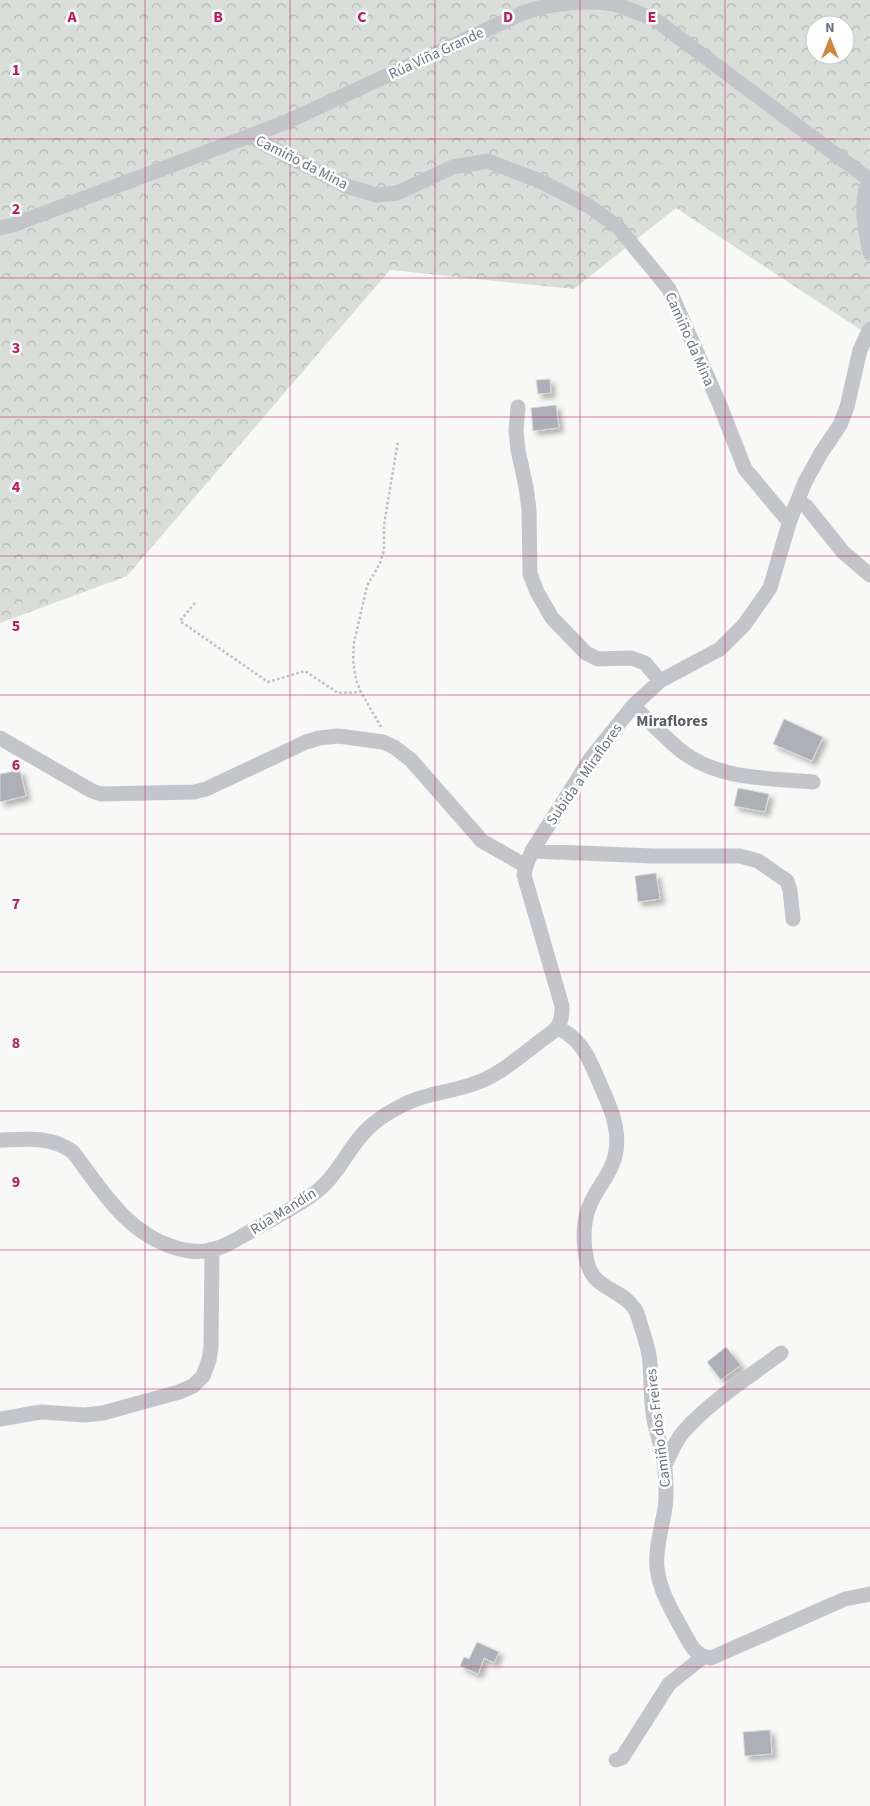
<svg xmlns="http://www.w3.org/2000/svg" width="870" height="1806" font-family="'Source Sans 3',sans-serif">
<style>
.forest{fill:url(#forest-crowns);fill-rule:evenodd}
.building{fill:#adb0b8;stroke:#dadad9;filter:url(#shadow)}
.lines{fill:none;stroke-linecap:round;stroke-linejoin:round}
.path{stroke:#bdbec2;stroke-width:2.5;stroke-dasharray:2.5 2.5;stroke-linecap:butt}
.minor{stroke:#c3c5ca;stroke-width:15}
.grid{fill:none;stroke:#c2185b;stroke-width:1;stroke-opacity:0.55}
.labels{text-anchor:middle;stroke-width:5;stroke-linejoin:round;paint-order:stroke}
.street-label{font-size:15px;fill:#6b7384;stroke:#fff}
.neighbourhood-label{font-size:16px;font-weight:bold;fill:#585e6a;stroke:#fff}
.grid-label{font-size:16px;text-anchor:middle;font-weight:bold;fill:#c2185b;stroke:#fff;stroke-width:5;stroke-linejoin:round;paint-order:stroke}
</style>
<defs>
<pattern id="forest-crowns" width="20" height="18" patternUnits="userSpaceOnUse" patternTransform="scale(1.25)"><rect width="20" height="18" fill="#d9dfd8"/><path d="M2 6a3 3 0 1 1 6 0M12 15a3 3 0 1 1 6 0" fill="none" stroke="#b4b9b5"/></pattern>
<filter id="shadow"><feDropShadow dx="4.5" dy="4.5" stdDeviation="2.5" flood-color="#0004"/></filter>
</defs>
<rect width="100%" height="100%" fill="#f8f8f7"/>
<path class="forest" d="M0 0H870V336L676 208 574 289 390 270 127 576 0 623ZM815 25H845V55H815Z"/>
<path class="building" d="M550 379 551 393 538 394 536 380Z
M556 405 559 428 533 431 531 408Z
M784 719 823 737 812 761 773 744Z
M20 770 26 796 0 802V774Z
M738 788 769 794 765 812 734 806Z
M656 873 660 899 638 902 635 876Z
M726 1347 741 1365 721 1380 707 1362Z
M477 1642 499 1652 494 1663 484 1658 478 1674 460 1666 464 1657 469 1659Z
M770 1730 772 1754 745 1756 743 1732Z"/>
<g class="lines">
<path class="path" d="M195 603 180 621 268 682 305 671 338 693 361 692
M381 727 361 692 356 680 353 660 354 643 367 586 380 563 384 550V525L398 441"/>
<path class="minor" d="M249 136 346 186 376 195 397 193 453 167 488 161 540 181 589 206 618 227 669 289 719 403 745 469 785 517 790 520
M870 182C858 197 866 234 870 253
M0 228 13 225 284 123 525 12C553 3 585 0 614 4 627 8 640 14 654 19L870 180
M518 407 516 431 518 450 526 487 529 510 530 574 537 592 552 618 586 653 598 659 631 658 645 663 660 681
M798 501 806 506 843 552 870 575
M633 706C650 721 666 739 684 753 721 780 770 778 813 782
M0 738 92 791 101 794 194 792 206 789 306 742 319 738 338 736 383 742 394 747 411 760 482 841 526 866
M532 851 653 856H740L758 861 787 881 790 890 793 919
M557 1028C578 1036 588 1055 596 1075 607 1100 620 1124 616 1151 613 1172 597 1187 590 1205 584 1218 583 1236 585 1250 586 1259 589 1271 595 1278 606 1290 625 1294 634 1308 638 1313 639 1320 641 1326 644 1335 647 1345 649 1355 652 1376 650 1398 654 1419 657 1435 663 1451 665 1467 666 1481 667 1495 665 1508 662 1528 655 1548 657 1568 660 1592 672 1611 683 1631 690 1644 695 1656 711 1658L845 1599 870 1594
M0 1140C26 1139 52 1136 73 1152 101 1189 126 1232 173 1247 185 1251 197 1253 210 1250 227 1247 243 1235 258 1227 280 1214 306 1203 325 1184 339 1170 348 1151 361 1136 373 1121 390 1111 407 1103 427 1093 451 1092 473 1084 498 1076 518 1058 539 1042 545 1037 553 1033 557 1027 562 1021 562 1013 562 1006L524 875 526 866 532 851 591 758 633 706 660 681 720 649 744 625 770 588 790 520 805 482 821 453 840 425 847 407 860 350 870 329
M0 1419 41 1412 85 1415 103 1413 179 1392 193 1386 203 1376 209 1360 211 1347 212 1250
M665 1465C671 1453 675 1441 684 1431 711 1401 749 1377 781 1353
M616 1760 622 1758 669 1684 703 1657"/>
</g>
<path class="grid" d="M145 0V1806M290 0V1806M435 0V1806M580 0V1806M725 0V1806M0 139H870M0 278H870M0 417H870M0 556H870M0 695H870M0 834H870M0 972H870M0 1111H870M0 1250H870M0 1389H870M0 1528H870M0 1667H870"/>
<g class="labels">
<g class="street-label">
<text transform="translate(436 53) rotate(-25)" y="5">Rúa Viña Grande</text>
<text transform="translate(302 162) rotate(27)" y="5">Camiño da Mina</text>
<text transform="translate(690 339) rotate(66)" y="5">Camiño da Mina</text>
<text transform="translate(584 774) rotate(-55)" y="5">Subida a Miraflores</text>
<text transform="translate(283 1211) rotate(-32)" y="5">Rúa Mandín</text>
<text transform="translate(658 1428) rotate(-97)" y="5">Camiño dos Freires</text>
</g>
<g class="neighbourhood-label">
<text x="672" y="726">Miraflores</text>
</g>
</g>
<g class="grid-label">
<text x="72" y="22">A</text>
<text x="218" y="22">B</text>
<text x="362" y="22">C</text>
<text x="508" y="22">D</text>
<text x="652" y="22">E</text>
<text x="16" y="75">1</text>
<text x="16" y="214">2</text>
<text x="16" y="353">3</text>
<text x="16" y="492">4</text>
<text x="16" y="631">5</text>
<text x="16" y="770">6</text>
<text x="16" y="909">7</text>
<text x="16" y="1048">8</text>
<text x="16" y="1187">9</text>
</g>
<g transform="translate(830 40)"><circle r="24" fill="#ffffff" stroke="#c4c7ce"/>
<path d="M0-4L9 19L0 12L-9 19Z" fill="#d0863f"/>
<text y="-8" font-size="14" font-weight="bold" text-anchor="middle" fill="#6b7384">N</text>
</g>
</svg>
